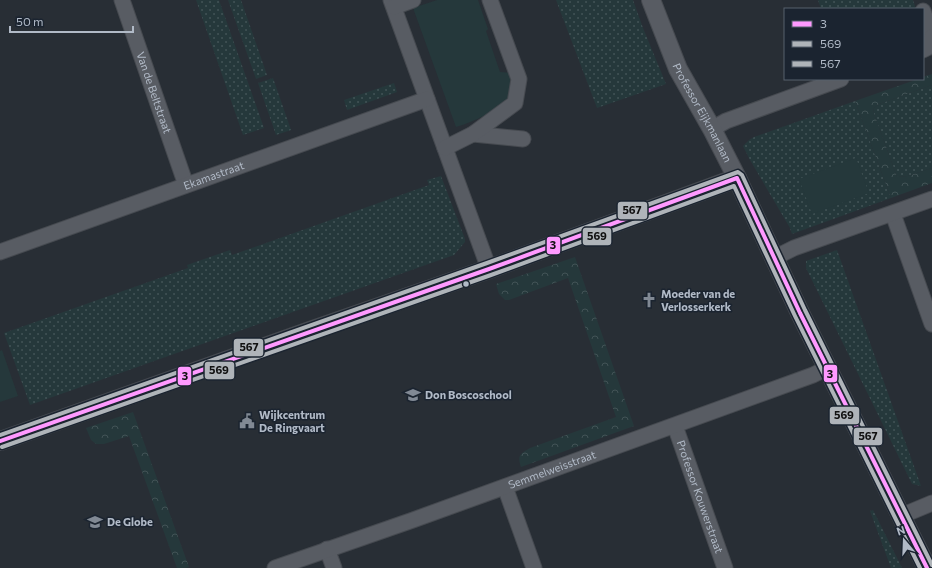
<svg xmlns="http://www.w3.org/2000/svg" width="932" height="568" font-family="Commissioner,sans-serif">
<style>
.grass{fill:url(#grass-dots)}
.forest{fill:url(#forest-crowns)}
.garden{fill:#25383b}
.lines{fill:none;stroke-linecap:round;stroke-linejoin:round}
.minor-casing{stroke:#464a50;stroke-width:17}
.tertiary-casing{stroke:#464a50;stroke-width:20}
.minor{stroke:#585c63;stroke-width:15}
.tertiary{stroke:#585c63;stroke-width:18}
.bus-1-casing{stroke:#1b2430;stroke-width:7}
.bus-2-casing{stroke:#1b2430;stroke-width:7}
.bus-3-casing{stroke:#1b2430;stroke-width:7}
.bus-1{stroke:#f9f;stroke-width:4}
.bus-2{stroke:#afb4b9;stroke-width:4}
.bus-3{stroke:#afb4b9;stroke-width:4}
.bus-dot{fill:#b1bac7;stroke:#1b2430;stroke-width:1.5}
.labels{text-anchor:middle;stroke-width:3;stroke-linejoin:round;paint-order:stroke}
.street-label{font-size:11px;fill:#b1bac7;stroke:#1b2430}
.poi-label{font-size:11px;font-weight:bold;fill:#b1bac7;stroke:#1b2430;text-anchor:start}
.line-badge{stroke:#1b2430;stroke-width:1.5}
.pale-badge-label{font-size:11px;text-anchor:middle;font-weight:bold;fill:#111}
</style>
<defs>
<pattern id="grass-dots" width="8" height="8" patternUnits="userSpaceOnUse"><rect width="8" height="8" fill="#25383b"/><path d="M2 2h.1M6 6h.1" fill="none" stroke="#425356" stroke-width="1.8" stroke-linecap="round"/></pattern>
<pattern id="forest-crowns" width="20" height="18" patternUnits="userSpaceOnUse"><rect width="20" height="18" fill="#25383b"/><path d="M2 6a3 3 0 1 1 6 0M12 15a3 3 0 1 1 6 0" fill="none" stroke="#425356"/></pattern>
</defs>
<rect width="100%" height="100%" fill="#282e35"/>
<path class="grass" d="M196 0H219L264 128 243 135Z
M228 0H241L267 75 256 79Z
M556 0H633L643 28 666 84 597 108Z
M818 0H913L916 9H821Z
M273 78 291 130 276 135 258 83Z
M394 83 397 92 347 110 344 100Z
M932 85V168L908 176 897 177 873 111 874 108 879 104Z
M855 101 891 198 792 234 790 228 750 160 743 146 749 140 754 137Z
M441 176 465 239V242L454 255 30 405 4 333 188 268 187 265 230 250 232 255 429 185 427 180Z
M837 250 921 486 912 484 806 268V261Z
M873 510 902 568H891L870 511Z"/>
<path class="forest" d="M932 74V85L879 104 874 108 873 111 897 177 908 176 932 168V183L891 198 855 101 918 79H923V77Z
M575 257 634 426 521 467C517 455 520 454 530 448L616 417 568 278 509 300H505L499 294 496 284Z
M133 412 189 567 186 568H177L129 436 104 444H96L91 440 86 428Z"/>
<path class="garden" d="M437 0H478L488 29 486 31 500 72 514 73 508 101C491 113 476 121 456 127L413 8Z
M856 158 869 193 812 214 799 179Z
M2 350 18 396 0 402V351Z"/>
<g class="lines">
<g class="minor-casing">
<g id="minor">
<path id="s1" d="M122 0 186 185"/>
<path d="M391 0 489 269"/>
<path d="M394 7 413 0"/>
<path d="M923 11 932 36"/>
<path d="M923 50 927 48 932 37"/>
<path d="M712 129 726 121 841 79"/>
<path d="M473 134 523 139"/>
<path d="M445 148 473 134 515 103 519 79 490 0"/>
<path d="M893 214 932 324"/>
<path id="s2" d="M0 252 427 99"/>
<path d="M774 258 794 248 932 199"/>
<path id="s3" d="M675 426 725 568"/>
<path d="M505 487 534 568"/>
<path d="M901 516 932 503"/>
<path d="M327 549 334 568"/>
<path id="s4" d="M275 568 413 520 813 375 827 368"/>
</g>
</g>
<g class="tertiary-casing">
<g id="tertiary">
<path id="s5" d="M651 0 678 69 712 129 737 178 800 313 927 568"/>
<path d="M0 441 310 331 489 269 737 178"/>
</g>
</g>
<use href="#minor" class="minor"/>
<use href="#tertiary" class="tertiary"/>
<g class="bus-1-casing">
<path id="bus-1" d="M737 178 800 313 927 568
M0 441 489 269 737 178"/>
</g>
<g class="bus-2-casing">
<path id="bus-2" d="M2 447 491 275 734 186 795 316 920 568"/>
</g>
<g class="bus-3-casing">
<path id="bus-3" d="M0 435 487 263 738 172 742 175 805 310 932 565"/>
</g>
<use href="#bus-1" class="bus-1"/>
<use href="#bus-2" class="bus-2"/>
<use href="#bus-3" class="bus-3"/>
</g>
<defs>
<g id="church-bare" transform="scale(1.2)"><path d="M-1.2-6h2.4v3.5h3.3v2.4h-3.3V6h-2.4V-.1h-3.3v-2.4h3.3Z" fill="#818994" stroke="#1b2430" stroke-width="2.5" paint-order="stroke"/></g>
<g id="school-bare" transform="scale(1.2)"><path d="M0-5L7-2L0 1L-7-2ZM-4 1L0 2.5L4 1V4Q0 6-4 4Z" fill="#818994" stroke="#1b2430" stroke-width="2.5" paint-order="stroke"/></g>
<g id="civic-bare" transform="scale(1.2)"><path d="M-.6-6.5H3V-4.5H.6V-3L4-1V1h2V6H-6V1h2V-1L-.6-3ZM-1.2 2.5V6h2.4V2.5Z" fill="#818994" stroke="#1b2430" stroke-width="2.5" paint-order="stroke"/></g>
</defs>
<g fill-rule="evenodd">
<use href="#church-bare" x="649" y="300"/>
<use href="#school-bare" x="413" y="395"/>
<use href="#civic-bare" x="247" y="421"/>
<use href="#school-bare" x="95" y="522"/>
</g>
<circle class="bus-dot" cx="466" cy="284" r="3.5"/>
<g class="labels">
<g class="street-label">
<text dy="4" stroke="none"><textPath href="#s1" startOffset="98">Van de Beltstraat</textPath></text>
<text dy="4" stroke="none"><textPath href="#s5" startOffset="124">Professor Eijkmanlaan</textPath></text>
<text dy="4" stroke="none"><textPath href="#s2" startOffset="227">Ekamastraat</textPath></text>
<text dy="4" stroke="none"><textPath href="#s4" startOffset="294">Semmelweisstraat</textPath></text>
<text dy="4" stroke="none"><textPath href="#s3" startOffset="75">Professor Kouwerstraat</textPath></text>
</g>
<g class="poi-label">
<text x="661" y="298">Moeder van de<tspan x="661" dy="13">Verlosserkerk</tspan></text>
<text x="425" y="399">Don Boscoschool</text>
<text x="259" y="419">Wijkcentrum<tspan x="259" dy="13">De Ringvaart</tspan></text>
<text x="107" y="526">De Globe</text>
</g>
</g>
<g class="line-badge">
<rect x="617" y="201" width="31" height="19" rx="4" fill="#afb4b9"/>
<rect x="582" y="227" width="30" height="19" rx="4" fill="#afb4b9"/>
<rect x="546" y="236" width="15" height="19" rx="4" fill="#f9f"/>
<rect x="233" y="338" width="31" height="19" rx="4" fill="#afb4b9"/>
<rect x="204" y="361" width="31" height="19" rx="4" fill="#afb4b9"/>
<rect x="823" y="364" width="15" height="19" rx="4" fill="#f9f"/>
<rect x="177" y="366" width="15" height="20" rx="4" fill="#f9f"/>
<rect x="829" y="406" width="31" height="19" rx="4" fill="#afb4b9"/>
<rect x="853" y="427" width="30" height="19" rx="4" fill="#afb4b9"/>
</g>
<g class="pale-badge-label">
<text x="632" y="214">567</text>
<text x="597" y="240">569</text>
<text x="553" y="249">3</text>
<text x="249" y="351">567</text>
<text x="219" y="374">569</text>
<text x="830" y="378">3</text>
<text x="185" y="380">3</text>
<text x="844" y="419">569</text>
<text x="868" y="440">567</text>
</g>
<rect x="784" y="8" width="140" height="72" fill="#1b2430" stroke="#57606c"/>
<rect x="792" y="21" width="20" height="6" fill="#ff99ff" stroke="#57606c"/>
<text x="820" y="28" font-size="12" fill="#b1bac7">3</text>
<rect x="792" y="41" width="20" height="6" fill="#afb4b9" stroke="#57606c"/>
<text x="820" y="48" font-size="12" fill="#b1bac7">569</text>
<rect x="792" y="61" width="20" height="6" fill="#afb4b9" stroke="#57606c"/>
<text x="820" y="68" font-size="12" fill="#b1bac7">567</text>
<g transform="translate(904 540) rotate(341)" stroke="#1b2430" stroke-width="3" paint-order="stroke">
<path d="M0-3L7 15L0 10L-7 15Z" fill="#b1bac7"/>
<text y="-6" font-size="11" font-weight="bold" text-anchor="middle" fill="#b1bac7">N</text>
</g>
<path d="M10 26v6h123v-6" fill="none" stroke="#b1bac7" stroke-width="2"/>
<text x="16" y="26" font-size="12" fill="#b1bac7" stroke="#1b2430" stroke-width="3" paint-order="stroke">50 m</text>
</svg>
